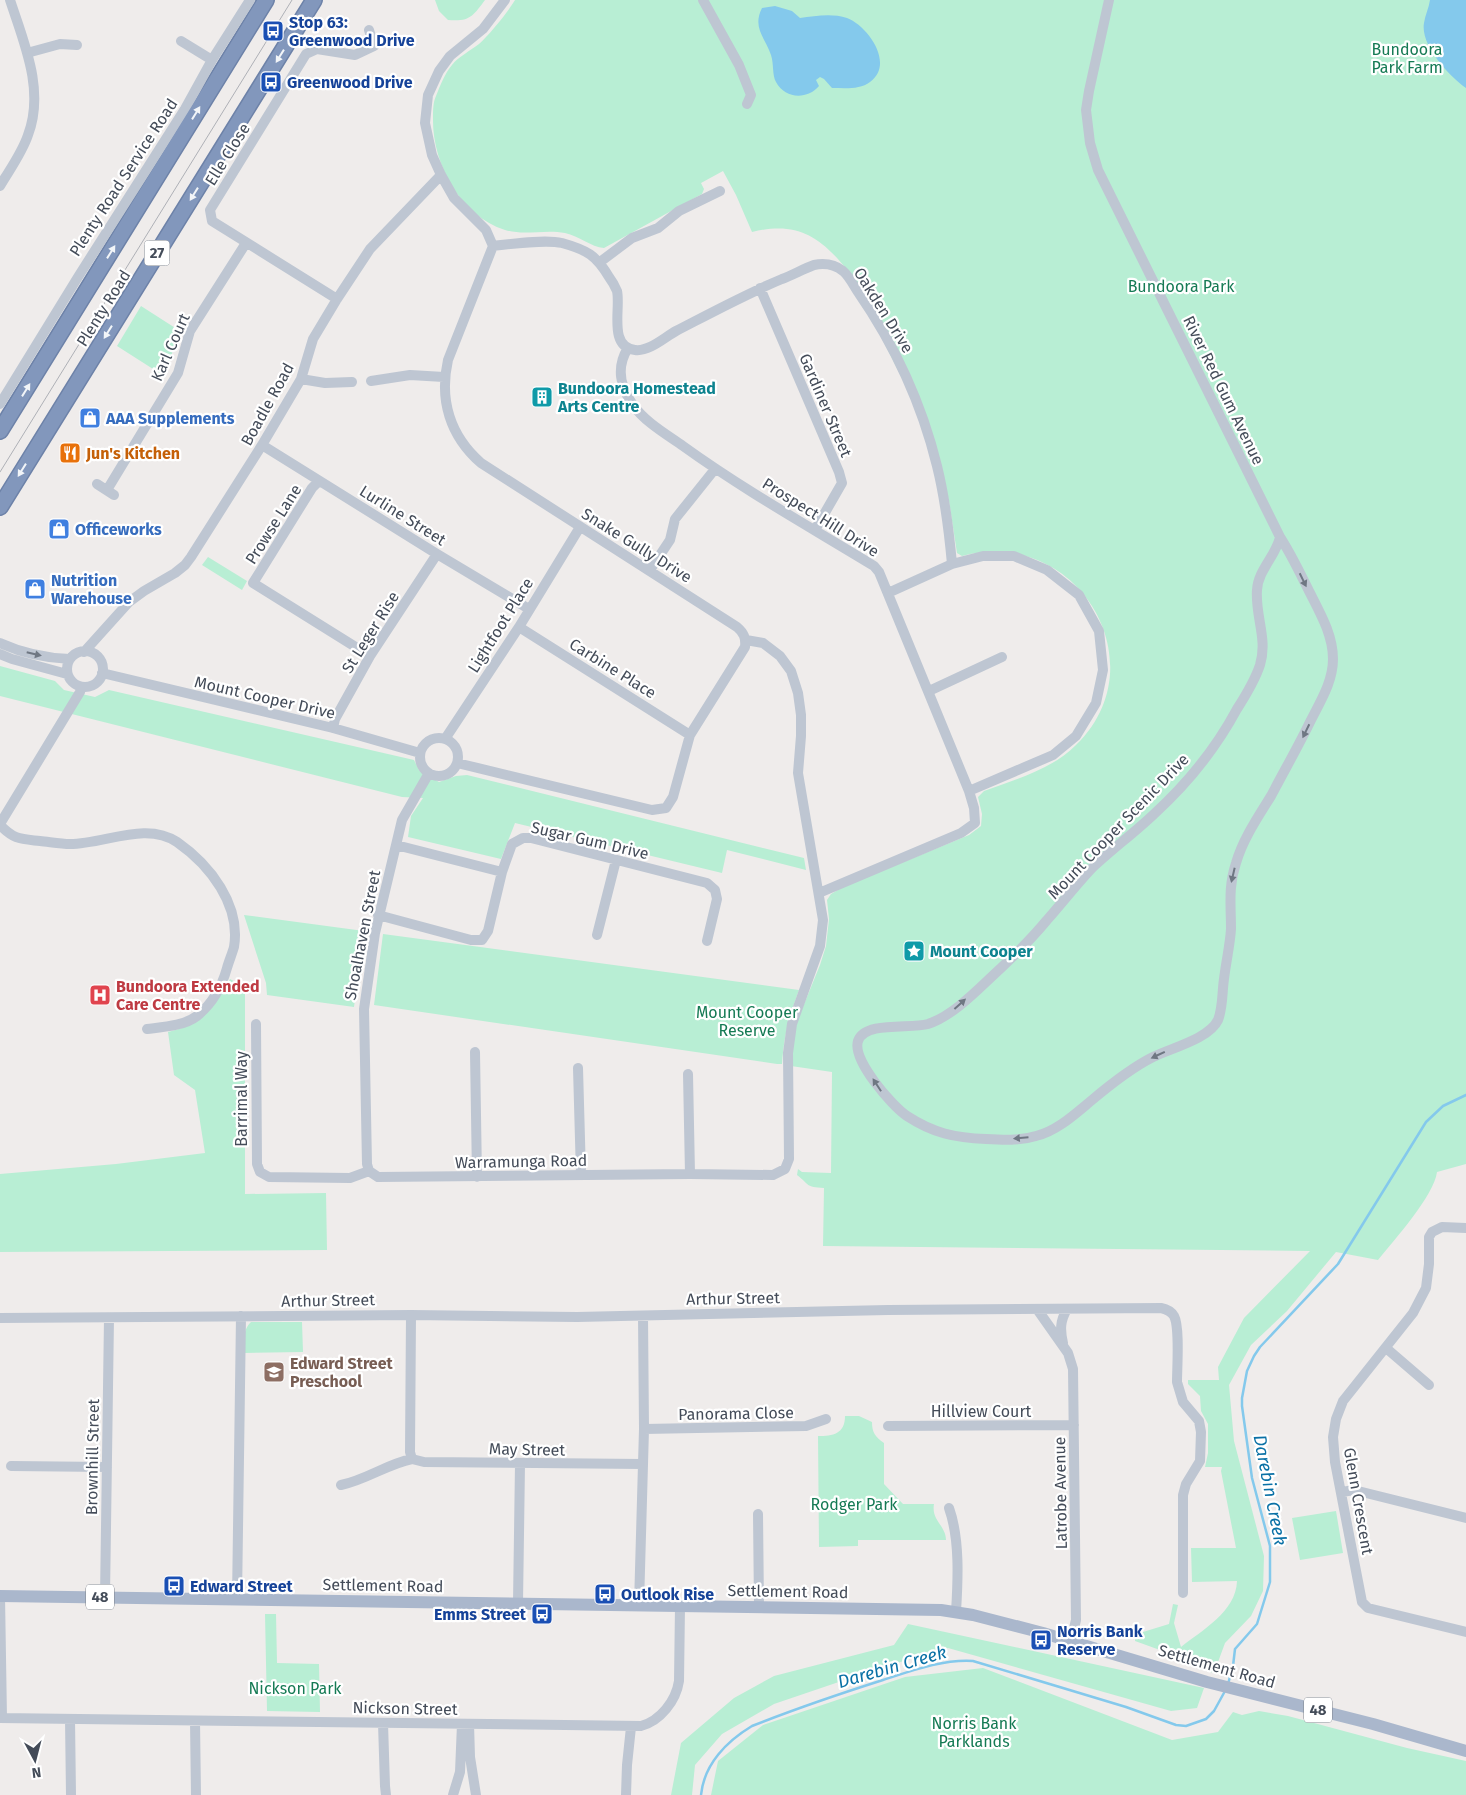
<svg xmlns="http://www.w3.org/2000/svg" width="1466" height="1795" font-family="'Fira Sans',sans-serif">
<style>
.green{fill:#b8eed4}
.water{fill:#84c9ec}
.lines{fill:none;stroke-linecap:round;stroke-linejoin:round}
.stream{stroke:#84c9ec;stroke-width:2.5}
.highway-casing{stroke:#6d82a8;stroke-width:18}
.minor{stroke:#bec6d2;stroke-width:10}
.major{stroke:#aab7cc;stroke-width:12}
.highway{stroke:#8297bc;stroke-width:15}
.tram{stroke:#aeb0b6;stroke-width:1}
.oneway{fill:#f2f5f8}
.oneway2{fill:#6f7783}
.labels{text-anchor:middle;stroke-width:4.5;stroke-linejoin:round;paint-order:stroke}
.shield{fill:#fff;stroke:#7c828b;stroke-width:1}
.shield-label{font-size:15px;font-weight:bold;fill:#444c59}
.transit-label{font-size:16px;font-weight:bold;fill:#164399;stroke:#fff;text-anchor:start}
.park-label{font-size:16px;fill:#157a54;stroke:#fff}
.street-label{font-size:16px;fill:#444c59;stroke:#fff}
.culture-label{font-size:16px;font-weight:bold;fill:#0d838f;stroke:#fff;text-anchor:start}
.shop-label{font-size:16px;font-weight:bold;fill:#366cbe;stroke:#fff;text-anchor:start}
.food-label{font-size:16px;font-weight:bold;fill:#c56008;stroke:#fff;text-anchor:start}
.health-label{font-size:16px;font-weight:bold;fill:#be3a42;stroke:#fff;text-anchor:start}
.education-label{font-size:16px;font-weight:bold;fill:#785e54;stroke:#fff;text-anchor:start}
.water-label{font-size:18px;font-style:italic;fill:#0a71a6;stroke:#fff}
</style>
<rect width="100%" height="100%" fill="#efeceb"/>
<path class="green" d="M435 0H485C473 16 470 22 448 20L439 11Z
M515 0H1466V1164L1437 1172C1434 1196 1394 1240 1378 1260L1336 1252 1287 1311 1251 1345 1229 1385 1234 1441 1264 1556 1263 1591 1251 1616 1225 1643 1214 1673 1200 1669 1182 1658 1135 1641V1633L1143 1632 1169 1624 1173 1604 1178 1605 1174 1623 1181 1647C1202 1630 1236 1612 1237 1581L1192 1582 1191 1548H1236L1221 1471 1222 1467H1205L1208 1453V1424L1201 1411 1200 1396 1188 1384V1380H1219L1218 1367 1244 1318 1310 1251 823 1246 824 1188C805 1187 810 1185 797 1175L798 1169 802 1172 831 1173 832 1072 791 1066 793 1037 798 1019 820 965 826 946 829 919 827 900 831 894 843 887 969 835 981 826 982 814 978 797 984 791C1016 779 1051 770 1076 745 1160 663 1077 526 962 556L957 553 949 501 935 444 848 271C820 236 797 221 752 232L736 195 723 171 701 183 704 189 702 194 604 248C591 247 579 236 565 233 545 229 524 236 505 230 460 216 432 163 433 118 433 111 433 102 436 96 440 86 445 73 452 65 458 57 470 51 479 44 489 35 508 12 515 0Z
M141 306 180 331 164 376 117 346Z
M208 557 247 581 242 590 202 565Z
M0 666 55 681 64 690 95 697 109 690 414 760 419 770 439 782 456 776 467 775 804 858 806 870 727 850 722 873 515 823 501 859 408 837 411 816 423 798 402 797 0 696Z
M244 915 364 931 354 1007 267 995 266 983Z
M383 934 799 990C789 1017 784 1035 782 1064H777L374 1005Z
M230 979 245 987V1194L326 1193 327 1250 0 1252V1174L116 1164 205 1153 195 1090 174 1075 168 1032C202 1024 214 1009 230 979Z
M251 1322H302L303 1352 244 1353C244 1341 242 1331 251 1322Z
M845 1416H859L872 1422C872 1432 875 1437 884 1443V1484L903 1504H934C931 1520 946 1526 946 1540H858V1546L819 1547 818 1436C833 1436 845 1434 845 1416Z
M1336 1511 1343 1553 1300 1560 1292 1518Z
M265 1614H276L277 1663 319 1664 320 1712 267 1711Z
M908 1624 1204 1688 1197 1708 1171 1711 948 1648 880 1668 774 1704 722 1734 695 1765 692 1795H671L681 1743 734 1698 774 1676 894 1645Z
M983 1668 1172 1740 1218 1732 1233 1712 1242 1715 1259 1711 1288 1716 1407 1748 1466 1761V1795H711L718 1761 763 1725 905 1677Z"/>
<path class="water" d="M1430 0H1466V88C1449 76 1420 45 1424 23 1425 15 1429 8 1430 0Z
M775 6 792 11 800 18C815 16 832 13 847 18 868 26 895 64 870 82 860 90 844 88 832 88L824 79 820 77 816 80 819 86C807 100 785 99 776 82 772 75 774 64 771 55 765 37 752 28 762 8Z"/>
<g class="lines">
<path class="stream" d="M1228 1684 1233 1666 1235 1649 1257 1624 1270 1582V1546L1252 1478 1242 1406V1398L1247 1371 1254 1356 1260 1347 1338 1264 1426 1122 1443 1106 1466 1095
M701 1795C704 1764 727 1741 752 1726 795 1709 839 1694 883 1680 911 1671 943 1659 973 1661L1126 1707 1176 1725 1186 1726 1206 1719 1214 1711 1225 1691"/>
<g class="highway-casing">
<path id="highway" d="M0 431 266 0
M0 507 314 0"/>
</g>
<path class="minor" d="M703 0 739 65 751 95 747 104
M1109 0 1089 91 1086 110 1090 143 1098 170 1280 537C1291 554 1299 571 1308 589 1319 611 1333 634 1333 659 1333 682 1320 702 1310 722 1298 747 1284 771 1271 796 1258 817 1243 839 1236 863 1228 887 1231 905 1231 929 1230 945 1226 962 1224 979 1222 992 1223 1008 1218 1020 1209 1039 1171 1048 1153 1057 1131 1068 1111 1084 1092 1100 1075 1114 1057 1131 1036 1136 1020 1141 1002 1140 986 1139 955 1138 933 1133 907 1116 892 1106 852 1060 858 1041 865 1021 910 1029 928 1024 955 1015 980 987 1001 968 1017 953 1033 937 1047 920 1062 903 1076 885 1091 869 1111 850 1134 833 1154 814 1187 784 1216 748 1237 709 1246 695 1255 680 1260 665 1268 639 1255 616 1257 590 1258 570 1276 556 1280 537
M181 41 212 60
M27 53 60 44 77 45
M0 186C10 169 22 153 28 135 45 90 24 43 10 0
M493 246C511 244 545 239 562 243 587 250 596 255 609 277 612 281 615 286 617 291 621 308 608 347 635 350 649 352 665 337 676 331 711 313 746 294 782 279 793 275 803 269 814 265 824 263 834 264 843 271 849 276 854 286 858 292 894 344 922 405 937 466 945 498 949 531 952 564
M600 262 632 238 658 228 679 211 720 191
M760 288 839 472 842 483 815 530
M337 299 212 221 210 210 306 54 317 49 355 55 374 46 369 30
M628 348C616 367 620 387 633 405 645 422 666 434 683 446 744 490 810 527 874 566L879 572 969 791 974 808 975 823 961 833 819 893
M301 379 325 383 352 382
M371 381 410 375 444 377
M0 404 78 277 185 109 212 60 250 0
M262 445 437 554 529 609
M319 481 312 488 253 583 370 656
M97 484 114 495
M107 490 178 373 190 331 246 243
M650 570 670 540 675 519 715 469
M888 593 952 564 983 556H1014L1047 570 1079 595 1099 631 1103 670 1096 703 1076 736 1053 755 969 791
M519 627 690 735
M0 643C22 653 46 658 70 659
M67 669a18 18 0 1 1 36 0a18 18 0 1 1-36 0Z
M84 652 129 602 144 591 175 573 185 565 191 557 262 445 301 379 313 339 337 299 370 249 441 175
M0 654 12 659 67 674
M102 673 333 728 420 753
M929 691 1002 657
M333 728 335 719 370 656 437 554
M420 757a19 19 0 1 1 38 0a19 19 0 1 1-38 0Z
M445 739 519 627 580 527
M457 763 652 810 666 808 673 797 690 735 745 647C746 638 744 633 737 627L481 463C450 436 439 400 448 360L493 246 486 230 454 198 441 175 432 155 425 123 428 95 439 71 450 56 483 29 505 0
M0 824 80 692 81 687
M0 825C14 840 21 839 40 841 50 842 61 844 70 844 105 844 146 821 177 842 210 865 241 905 234 947 232 954 229 961 227 968 222 986 212 1004 197 1016 184 1026 163 1027 147 1029
M396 845 502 872 512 844 523 838H531L707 883 715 890 717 899 707 941
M378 915 471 940H482L488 931 502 872
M597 935 616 860
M256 1024 257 1164 260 1172 269 1177 350 1178 369 1171 378 1177 690 1174 773 1175 785 1169 789 1159 788 1053 792 1024 820 946 823 920 798 773 801 736V715L798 693 791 671 780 656 763 643 746 640
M475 1052 477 1177
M578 1068 581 1175
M688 1074 690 1174
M369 1171 367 1164 364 1009 375 933 402 820 429 773
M1466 1228 1442 1227 1432 1232 1429 1237V1264L1426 1288 1413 1313 1343 1401 1336 1419 1333 1437 1335 1462 1362 1602 1368 1608 1466 1632
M1037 1309 1068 1353 1073 1369 1076 1620 1071 1641
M411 1315 410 1452 412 1459
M0 1318 411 1315 577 1317 888 1310 1161 1308C1166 1309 1171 1311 1174 1316 1180 1327 1177 1368 1177 1382L1183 1402 1199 1421 1201 1432 1200 1461 1186 1484 1183 1495V1593
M1063 1343C1060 1330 1060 1321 1067 1309
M1386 1348 1429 1385
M888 1426 1074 1425
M644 1429 806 1426 826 1419
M412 1459 424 1462 643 1464
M11 1466 107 1467
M341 1485C366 1480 387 1464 412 1459
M1342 1492 1354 1490 1466 1518
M949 1508C960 1539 958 1580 956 1612
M758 1514 759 1607
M0 1596 2 1718
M105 1597 109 1318
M237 1599 241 1316
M518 1603 520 1464
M639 1605 644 1429 643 1316
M0 1718 641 1726C660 1721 676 1701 679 1681L680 1606
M70 1719 71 1795
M195 1721 196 1795
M383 1723 385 1786 386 1795
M469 1724 470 1757 476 1795
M453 1795 460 1772 462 1724
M626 1795 627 1765 631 1727"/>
<path class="major" d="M0 1596 941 1610 973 1615 1043 1633 1207 1682 1373 1724 1466 1751"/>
<use href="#highway" class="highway"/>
<path class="tram" d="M0 472 292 0"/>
</g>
<defs><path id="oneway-solid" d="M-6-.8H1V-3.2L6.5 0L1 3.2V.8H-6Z" transform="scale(1.25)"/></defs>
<g class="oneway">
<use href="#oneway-solid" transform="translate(280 56) rotate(122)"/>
<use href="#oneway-solid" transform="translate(196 113) rotate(-58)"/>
<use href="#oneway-solid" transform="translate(194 194) rotate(122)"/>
<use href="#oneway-solid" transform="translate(111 252) rotate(-58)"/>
<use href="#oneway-solid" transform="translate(108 332) rotate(122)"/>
<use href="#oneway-solid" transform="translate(26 390) rotate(-58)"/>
<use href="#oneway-solid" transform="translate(22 470) rotate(122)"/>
</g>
<g class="oneway2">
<use href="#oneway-solid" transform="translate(1303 580) rotate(64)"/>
<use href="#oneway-solid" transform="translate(34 654) rotate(13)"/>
<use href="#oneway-solid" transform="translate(1306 731) rotate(116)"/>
<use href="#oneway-solid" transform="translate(1233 875) rotate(103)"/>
<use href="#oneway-solid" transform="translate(960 1004) rotate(-42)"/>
<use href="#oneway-solid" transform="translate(1158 1055) rotate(155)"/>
<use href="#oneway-solid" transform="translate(877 1085) rotate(-123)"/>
<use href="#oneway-solid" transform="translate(1021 1138) rotate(175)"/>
</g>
<defs>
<g id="bus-square" transform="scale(1.125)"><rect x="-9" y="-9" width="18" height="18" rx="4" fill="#1a4fb4" stroke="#fff"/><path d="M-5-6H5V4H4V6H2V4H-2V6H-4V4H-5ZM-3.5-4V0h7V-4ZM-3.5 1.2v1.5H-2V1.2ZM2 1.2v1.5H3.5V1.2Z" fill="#fff"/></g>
<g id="building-square" transform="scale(1.125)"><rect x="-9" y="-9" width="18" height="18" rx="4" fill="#0f9aa8" stroke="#fff"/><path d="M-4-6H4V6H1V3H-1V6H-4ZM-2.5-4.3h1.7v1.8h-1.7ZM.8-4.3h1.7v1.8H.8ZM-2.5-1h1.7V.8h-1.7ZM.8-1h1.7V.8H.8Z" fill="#fff"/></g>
<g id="shop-square" transform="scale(1.125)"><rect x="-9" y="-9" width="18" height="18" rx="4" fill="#3f7fe0" stroke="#fff"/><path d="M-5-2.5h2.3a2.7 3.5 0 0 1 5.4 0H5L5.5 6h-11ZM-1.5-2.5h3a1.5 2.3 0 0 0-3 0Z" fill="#fff"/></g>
<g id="restaurant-square" transform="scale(1.125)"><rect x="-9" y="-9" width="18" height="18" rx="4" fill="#e8710a" stroke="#fff"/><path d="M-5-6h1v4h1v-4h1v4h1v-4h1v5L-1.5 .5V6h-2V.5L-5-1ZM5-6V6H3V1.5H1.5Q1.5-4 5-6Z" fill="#fff"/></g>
<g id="sight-square" transform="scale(1.125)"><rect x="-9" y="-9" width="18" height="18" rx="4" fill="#0f9aa8" stroke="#fff"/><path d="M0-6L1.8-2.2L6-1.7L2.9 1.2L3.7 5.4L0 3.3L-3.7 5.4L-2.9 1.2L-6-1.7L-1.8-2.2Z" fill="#fff"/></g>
<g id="hospital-square" transform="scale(1.125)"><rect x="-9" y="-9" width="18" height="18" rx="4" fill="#e0444e" stroke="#fff"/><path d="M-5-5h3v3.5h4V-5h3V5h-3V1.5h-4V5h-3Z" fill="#fff"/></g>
<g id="school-square" transform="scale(1.125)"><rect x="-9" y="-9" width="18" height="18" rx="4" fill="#8d6e63" stroke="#fff"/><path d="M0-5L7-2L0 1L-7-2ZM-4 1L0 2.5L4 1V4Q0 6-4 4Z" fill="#fff"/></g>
</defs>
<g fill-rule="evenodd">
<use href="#bus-square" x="273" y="31"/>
<use href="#bus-square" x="271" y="82"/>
<use href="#building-square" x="542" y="397"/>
<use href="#shop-square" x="90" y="418"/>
<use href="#restaurant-square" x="70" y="453"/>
<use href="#shop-square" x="59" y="529"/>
<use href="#shop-square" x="35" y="589"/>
<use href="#sight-square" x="914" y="951"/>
<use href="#hospital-square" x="100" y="995"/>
<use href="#school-square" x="274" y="1372"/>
<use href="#bus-square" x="174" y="1586"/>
<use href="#bus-square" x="605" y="1594"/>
<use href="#bus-square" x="542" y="1614"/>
<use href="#bus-square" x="1041" y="1640"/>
</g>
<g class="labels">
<g class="shield">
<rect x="144.5" y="240.5" width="25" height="25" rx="4"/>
<rect x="86" y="1584.5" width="28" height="25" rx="4"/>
<rect x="1304" y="1697.5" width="28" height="25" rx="4"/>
</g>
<g class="shield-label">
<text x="157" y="258">27</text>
<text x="100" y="1602">48</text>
<text x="1318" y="1715">48</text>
</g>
<g class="transit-label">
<text x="289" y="28">Stop 63:<tspan x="289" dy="18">Greenwood Drive</tspan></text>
<text x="287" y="88">Greenwood Drive</text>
<text x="190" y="1592">Edward Street</text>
<text x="621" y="1600">Outlook Rise</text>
<text x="526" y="1620" text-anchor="end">Emms Street</text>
<text x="1057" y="1637">Norris Bank<tspan x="1057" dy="18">Reserve</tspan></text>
</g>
<g class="park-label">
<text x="1407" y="55">Bundoora<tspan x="1407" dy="18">Park Farm</tspan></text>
<text x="1181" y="292">Bundoora Park</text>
<text x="747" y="1018">Mount Cooper<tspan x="747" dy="18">Reserve</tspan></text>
<text x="854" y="1510">Rodger Park</text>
<text x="295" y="1694">Nickson Park</text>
<text x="974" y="1729">Norris Bank<tspan x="974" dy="18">Parklands</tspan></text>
</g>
<g class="street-label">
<text transform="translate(227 154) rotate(-58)" y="6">Elle Close</text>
<text transform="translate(123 177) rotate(-57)" y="6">Plenty Road Service Road</text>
<text transform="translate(103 308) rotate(-58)" y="6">Plenty Road</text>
<text transform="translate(884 310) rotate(58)" y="6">Oakden Drive</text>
<text transform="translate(170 347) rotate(-66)" y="6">Karl Court</text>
<text transform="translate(1224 390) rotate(64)" y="6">River Red Gum Avenue</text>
<text transform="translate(267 404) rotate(-61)" y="6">Boadle Road</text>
<text transform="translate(826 405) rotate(67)" y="6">Gardiner Street</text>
<text transform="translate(403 515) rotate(32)" y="6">Lurline Street</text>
<text transform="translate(821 517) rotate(32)" y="6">Prospect Hill Drive</text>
<text transform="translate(273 524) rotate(-58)" y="6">Prowse Lane</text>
<text transform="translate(637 545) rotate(32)" y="6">Snake Gully Drive</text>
<text transform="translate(500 625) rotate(-58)" y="6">Lightfoot Place</text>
<text transform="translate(370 632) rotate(-58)" y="6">St Leger Rise</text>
<text transform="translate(613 668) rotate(32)" y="6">Carbine Place</text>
<text transform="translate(265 697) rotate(13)" y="6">Mount Cooper Drive</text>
<text transform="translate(1118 826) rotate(-46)" y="6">Mount Cooper Scenic Drive</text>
<text transform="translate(590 840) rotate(13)" y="6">Sugar Gum Drive</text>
<text transform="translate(362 935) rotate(-79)" y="6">Shoalhaven Street</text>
<text transform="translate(241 1099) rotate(-90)" y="6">Barrimal Way</text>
<text transform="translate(521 1161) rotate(-1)" y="6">Warramunga Road</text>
<text transform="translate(733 1298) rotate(-1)" y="6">Arthur Street</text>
<text transform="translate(328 1300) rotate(-1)" y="6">Arthur Street</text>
<text x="981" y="1417">Hillview Court</text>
<text transform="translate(736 1413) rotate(-1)" y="6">Panorama Close</text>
<text transform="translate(527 1449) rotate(1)" y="6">May Street</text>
<text transform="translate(92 1457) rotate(-89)" y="6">Brownhill Street</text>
<text transform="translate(1060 1493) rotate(-91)" y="6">Latrobe Avenue</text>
<text transform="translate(1359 1501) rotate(80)" y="6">Glenn Crescent</text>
<text transform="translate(383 1585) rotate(1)" y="6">Settlement Road</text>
<text transform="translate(788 1591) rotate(1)" y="6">Settlement Road</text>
<text transform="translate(1217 1666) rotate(16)" y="6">Settlement Road</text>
<text transform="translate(405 1708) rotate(1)" y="6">Nickson Street</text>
</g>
<g class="culture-label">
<text x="558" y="394">Bundoora Homestead<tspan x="558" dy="18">Arts Centre</tspan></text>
<text x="930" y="957">Mount Cooper</text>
</g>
<g class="shop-label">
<text x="106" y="424">AAA Supplements</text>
<text x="75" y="535">Officeworks</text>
<text x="51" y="586">Nutrition<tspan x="51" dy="18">Warehouse</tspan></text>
</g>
<g class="food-label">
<text x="86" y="459">Jun's Kitchen</text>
</g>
<g class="health-label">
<text x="116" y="992">Bundoora Extended<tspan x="116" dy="18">Care Centre</tspan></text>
</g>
<g class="education-label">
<text x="290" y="1369">Edward Street<tspan x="290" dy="18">Preschool</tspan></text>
</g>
<g class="water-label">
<text transform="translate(1270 1490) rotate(79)" y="6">Darebin Creek</text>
<text transform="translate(892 1667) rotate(-16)" y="6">Darebin Creek</text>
</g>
</g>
<g transform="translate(35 1760) rotate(173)" stroke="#ffffff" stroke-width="4" paint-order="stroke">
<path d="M0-4L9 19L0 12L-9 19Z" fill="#444c59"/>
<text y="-8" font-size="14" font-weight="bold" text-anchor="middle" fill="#444c59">N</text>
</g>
</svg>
